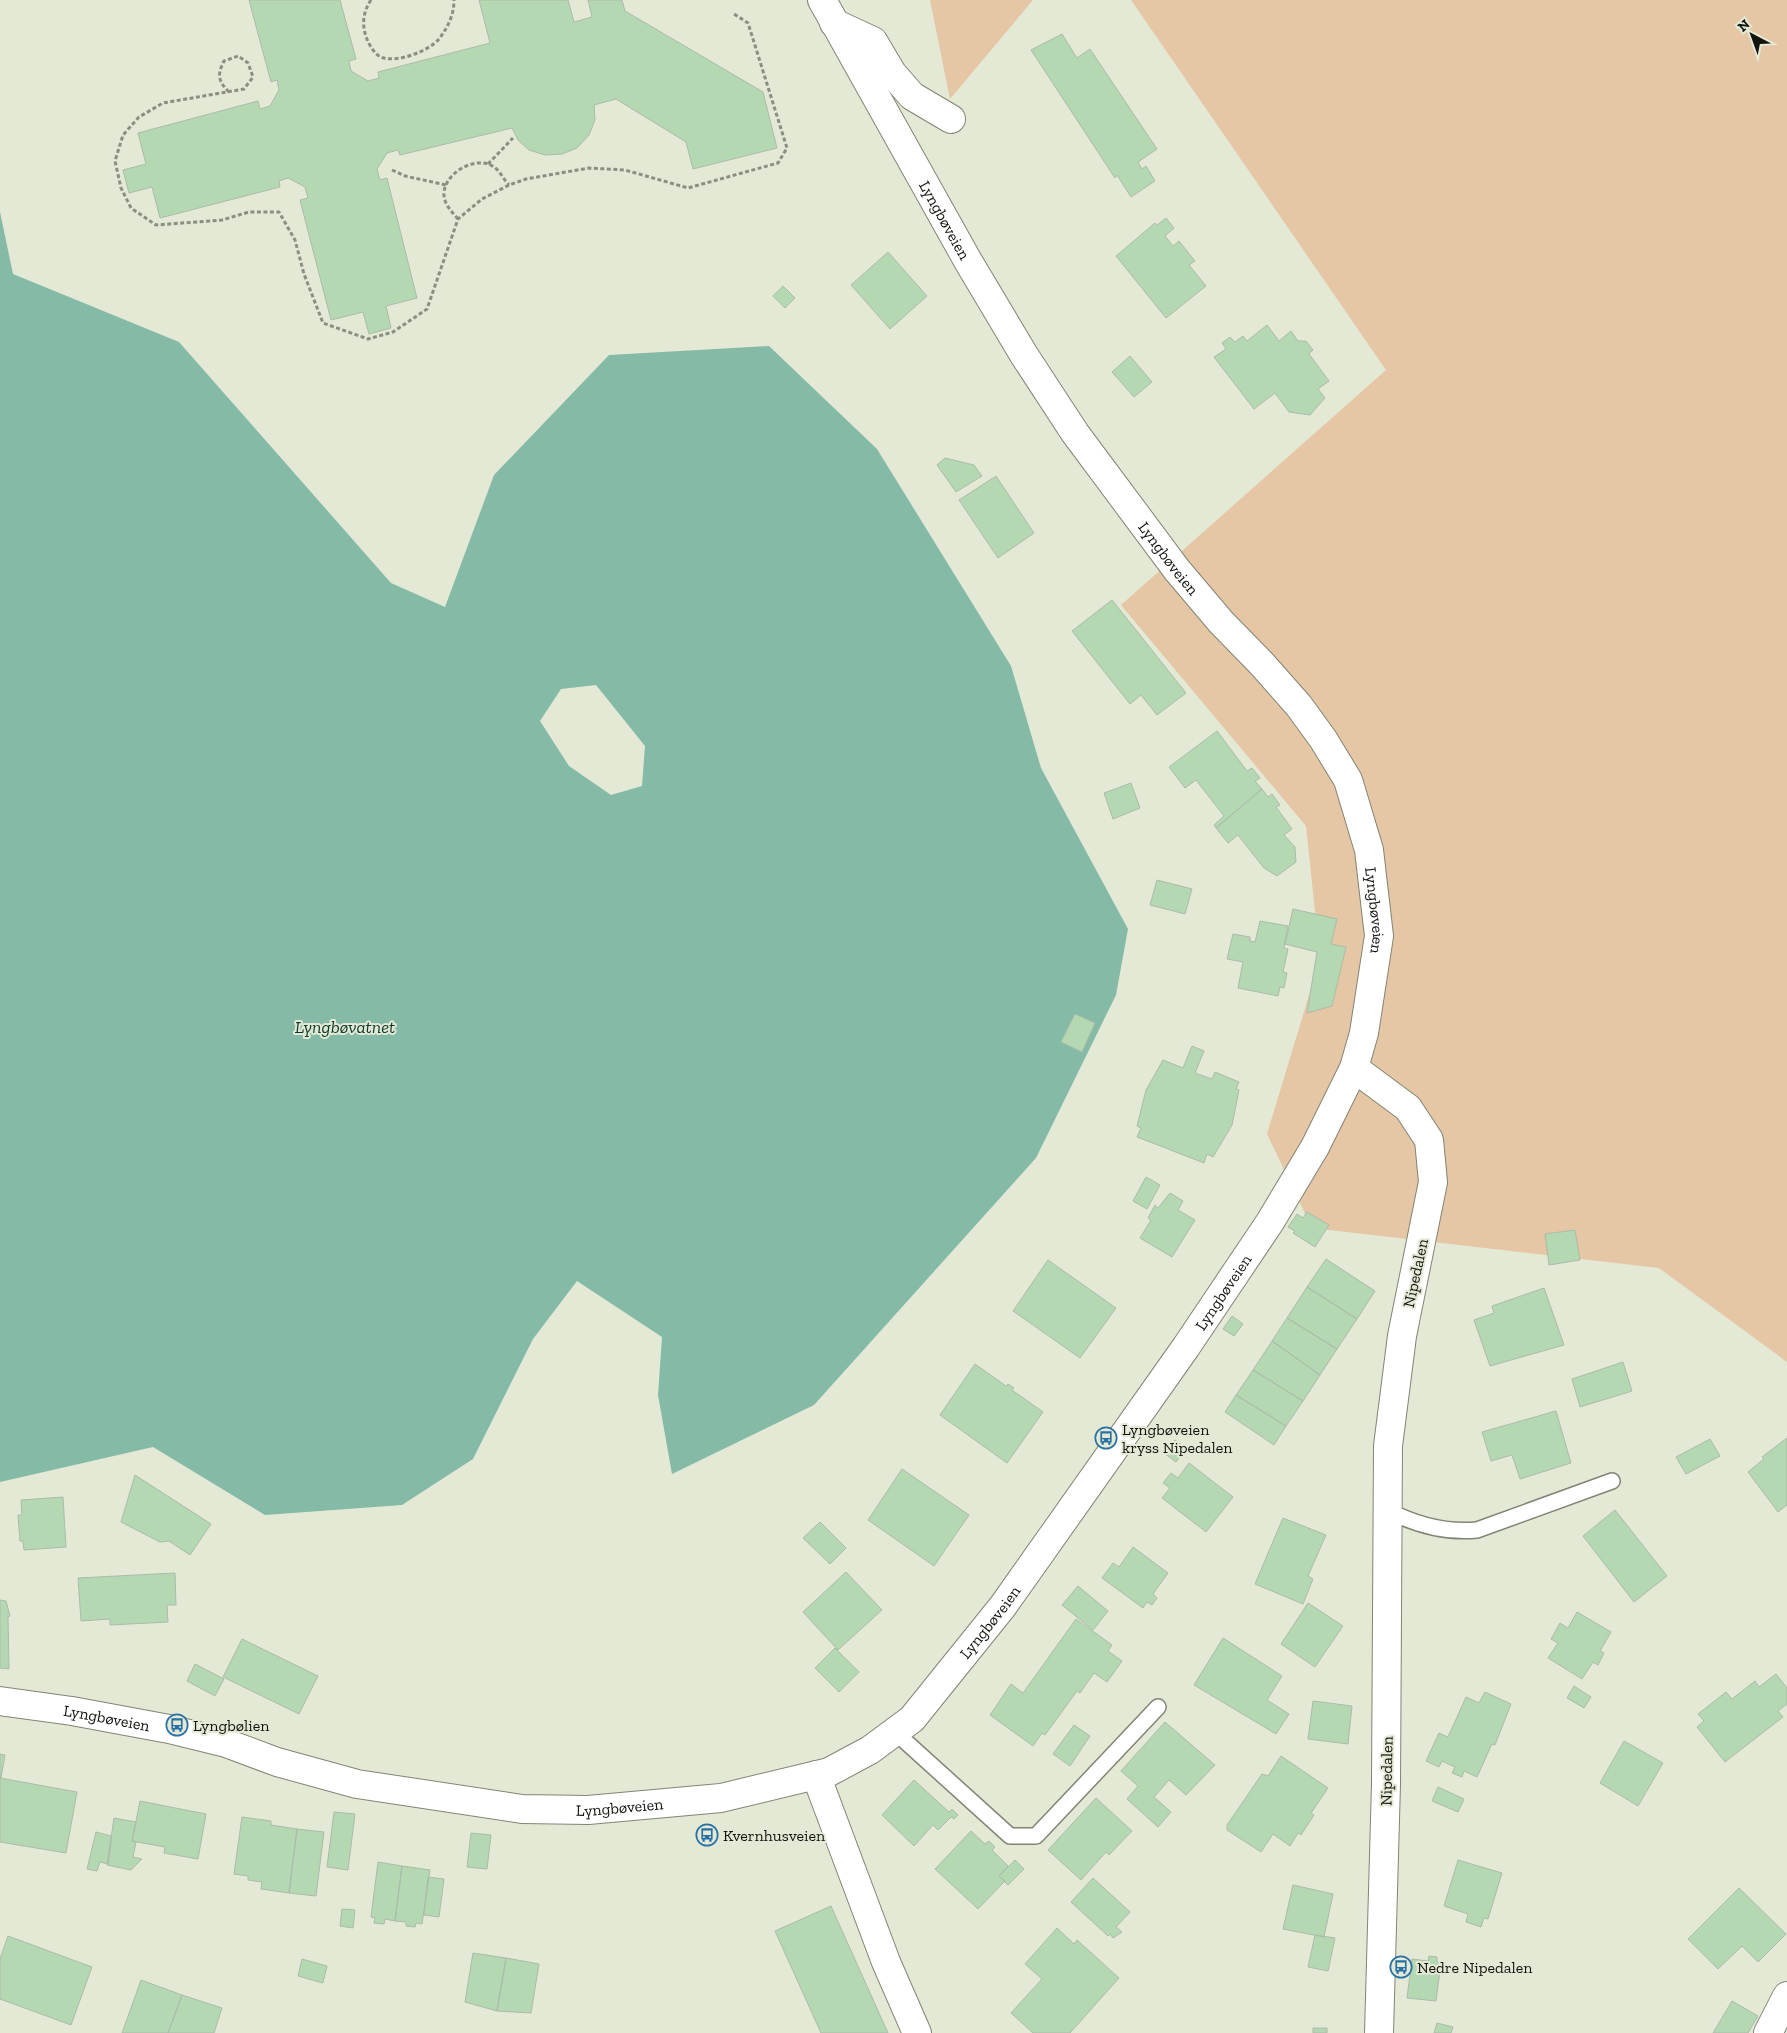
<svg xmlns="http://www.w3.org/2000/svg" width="1787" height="2033" font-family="'Zilla Slab',serif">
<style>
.green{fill:#e5c6a5}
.water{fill:#84baa6;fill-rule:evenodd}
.building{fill:#b4d8b2;stroke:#acbaab}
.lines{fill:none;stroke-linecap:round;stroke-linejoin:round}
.lane-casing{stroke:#818574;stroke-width:18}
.street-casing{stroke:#818574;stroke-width:30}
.secondary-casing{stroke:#818574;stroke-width:30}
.path{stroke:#8b8e81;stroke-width:3;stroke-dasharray:4 2.5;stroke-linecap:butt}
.lane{stroke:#fff;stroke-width:15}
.street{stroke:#fff;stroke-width:28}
.secondary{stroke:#fff;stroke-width:28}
.labels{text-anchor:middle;stroke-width:4;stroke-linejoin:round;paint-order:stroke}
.street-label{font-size:16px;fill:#13140e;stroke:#e4e9d6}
.poi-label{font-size:16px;fill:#13140e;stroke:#e4e9d6;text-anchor:start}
.water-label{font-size:18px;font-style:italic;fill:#08392b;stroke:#e4e9d6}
</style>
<rect width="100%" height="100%" fill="#e4e9d6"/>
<path class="green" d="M930 0H1033L950 99Z
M1131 0H1787V1362L1659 1268 1312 1228 1267 1134 1320 959 1306 826 1121 605 1386 370Z"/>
<path class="water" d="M0 212 13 274 179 342 391 583 445 607 494 475 609 355 769 346 877 449 1011 666 1041 768 1128 929 1116 995 1036 1158 814 1405 672 1474 658 1395 662 1337 577 1281 533 1339 473 1459 402 1505 265 1515 153 1447 0 1482ZM596 685 645 746 642 786 611 795 569 766 540 721 561 689Z"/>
<path class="building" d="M249 0H340L356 59 349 61 351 71 368 81 379 78 378 72 490 43 479 0H568L574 22 592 17 588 0H622L625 11 763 92 777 148 693 169 686 142 616 99 594 105 595 120 589 135 577 148 562 154 545 155 529 150 518 140 512 128 400 155 398 150 387 153 377 169 380 180 387 178 417 298 386 306 391 328 369 334 363 312 331 320 300 200 308 198 305 187 288 178 279 181 280 187 160 218 152 187 129 193 123 170 146 164 138 133 258 101 260 109 270 106 279 90 277 80 271 82Z
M1062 34 1077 58 1090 49 1157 149 1138 162 1142 169 1146 166 1155 181 1131 197 1117 175 1115 178 1031 50Z
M1166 218 1174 228 1165 236 1173 246 1179 241 1195 261 1189 265 1206 286 1166 318 1116 256 1155 223 1157 225Z
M888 252 927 296 890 329 851 285Z
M783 286 795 298 785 308 773 296Z
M1267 325 1279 341 1291 331 1298 341H1306L1313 350 1309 354 1329 381 1318 389 1325 398 1310 415 1289 412 1275 393 1254 409 1214 357 1226 349 1222 343 1230 337 1235 342 1243 336 1247 341Z
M1130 356 1152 382 1134 397 1112 372Z
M945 458 974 465 982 476 956 492 937 465Z
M996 476 1034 533 998 558 959 500Z
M1112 600 1186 693 1157 715 1141 695 1130 704 1072 631Z
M1217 731 1247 771 1252 768 1260 778 1255 781 1262 789 1216 828 1214 825 1224 816 1196 780 1185 788 1169 767Z
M1131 783 1140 808 1113 819 1104 793Z
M1262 789 1268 797 1272 794 1280 805 1276 807 1292 829 1284 835 1295 847 1296 862 1277 876 1264 868 1238 835 1228 843 1216 828Z
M1157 880 1192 889 1185 914 1150 905Z
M1293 909 1337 919 1331 944 1346 947 1332 1006 1307 1013 1317 952 1285 944Z
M1260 921 1288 926 1284 948 1288 949 1283 972 1287 973 1284 988 1280 987 1278 996 1238 988 1243 962 1227 959 1233 934 1250 937V941L1255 942Z
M1075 1014 1095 1023 1082 1052 1061 1042Z
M1192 1046 1204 1051 1195 1073 1212 1079 1215 1072 1239 1082 1236 1089 1239 1090 1232 1125 1213 1157 1207 1154 1204 1163 1137 1137 1141 1128 1137 1126 1146 1090 1163 1060 1183 1068Z
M1146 1177 1160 1185 1147 1209 1133 1201Z
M1170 1193 1183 1201 1178 1210 1195 1220 1172 1257 1140 1238 1151 1220 1148 1218 1155 1205 1158 1208Z
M1307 1212 1329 1225 1315 1247 1293 1233 1295 1231 1288 1227 1297 1214 1303 1218Z
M1575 1230 1580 1260 1549 1265 1545 1234Z
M1326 1259 1375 1291 1357 1319 1307 1287Z
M1048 1260 1116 1308 1080 1358 1013 1311Z
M1307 1287 1357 1319 1337 1349 1287 1318Z
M1544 1288 1564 1345 1490 1366 1474 1320 1494 1313 1492 1306Z
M1232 1316 1243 1324 1234 1336 1223 1329Z
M1287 1318 1337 1349 1320 1375 1272 1341Z
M1272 1341 1320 1375 1303 1401 1253 1370Z
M1623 1362 1632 1391 1580 1407 1572 1379Z
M975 1364 1006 1386 1008 1384 1014 1388 1012 1390 1043 1412 1007 1463 940 1415Z
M1253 1370 1303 1401 1286 1426 1236 1395Z
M1236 1395 1286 1426 1274 1445 1225 1412Z
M1556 1411 1571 1463 1520 1479 1512 1455 1491 1461 1482 1432Z
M1787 1438V1505L1778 1512 1748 1472 1764 1459 1762 1457Z
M1710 1439 1720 1456 1686 1474 1676 1457Z
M1175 1440 1186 1448 1176 1462 1165 1454Z
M1189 1463 1233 1497 1206 1532 1162 1498 1170 1488 1163 1483 1171 1473 1178 1478Z
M902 1469 969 1515 934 1566 868 1520Z
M135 1475 211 1524 190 1555 169 1541 160 1542 121 1522Z
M63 1497 66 1547 24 1550 23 1541H20L18 1515H22L21 1500Z
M1615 1510 1667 1576 1634 1602 1583 1536Z
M1283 1518 1326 1535 1308 1576 1313 1579 1303 1604 1255 1584Z
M820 1522 846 1548 830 1564 803 1538Z
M1133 1547 1168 1573 1153 1594 1157 1598 1152 1605 1147 1602 1143 1608 1102 1578 1113 1563 1119 1567Z
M846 1572 882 1610 838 1650 803 1612Z
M175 1573 176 1605H167L168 1622 110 1625V1619L81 1621 78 1578Z
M1078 1586 1108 1611 1093 1630 1062 1605Z
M0 1600 6 1601 10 1616 8 1617 9 1669 0 1668Z
M1308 1603 1343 1626 1315 1667 1281 1644Z
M1577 1612 1611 1632 1600 1651 1604 1653 1598 1665 1593 1662 1582 1679 1548 1658 1558 1643 1551 1639 1560 1623 1568 1628Z
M1076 1619 1112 1645 1108 1651 1122 1661 1107 1682 1094 1673 1080 1693 1077 1691 1045 1735 1042 1733 1033 1746 990 1715 1011 1684 1023 1693Z
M1223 1638 1282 1676 1267 1700 1289 1714 1276 1734 1194 1685Z
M242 1639 318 1676 299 1714 223 1677Z
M835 1648 859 1672 839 1692 815 1668Z
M195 1664 224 1679 215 1696 187 1681Z
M1776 1674 1787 1688V1704L1778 1711 1783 1717 1725 1762 1697 1727 1704 1721 1698 1714 1726 1692 1732 1699 1755 1681 1759 1687Z
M1574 1686 1591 1697 1584 1708 1567 1698Z
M1485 1692 1511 1704 1495 1745 1492 1744 1477 1777 1464 1771 1462 1777 1452 1773 1455 1767 1442 1761 1439 1767 1426 1761 1439 1733 1448 1737 1466 1697 1479 1703Z
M1313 1701 1352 1706 1348 1744 1308 1739Z
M1165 1722 1215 1765 1186 1795 1169 1780 1154 1797 1171 1812 1158 1827 1127 1799 1138 1786 1121 1771Z
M1074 1725 1090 1736 1070 1766 1053 1754Z
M1624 1741 1663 1763 1638 1806 1600 1783Z
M0 1754 5 1755 1 1778H0Z
M1281 1756 1328 1788 1311 1813 1314 1815 1301 1835 1298 1833 1290 1846 1273 1834 1261 1852 1227 1830V1825L1262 1774 1268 1776Z
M0 1778 77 1792 66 1853 0 1842Z
M914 1780 949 1812 952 1809 958 1815 954 1819 951 1817 938 1830 933 1825 914 1846 882 1815Z
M1438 1787 1464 1799 1458 1812 1432 1801Z
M1096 1798 1132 1831 1109 1855 1106 1852 1081 1880 1048 1850Z
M140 1801 206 1814 198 1859 164 1853 165 1847 132 1841Z
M334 1812 355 1814 348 1870 327 1867Z
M242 1817 271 1821V1825L297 1829 289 1893 261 1889 262 1882 248 1880V1876L234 1874Z
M114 1818 136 1822 132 1841 136 1842 133 1857 142 1859 131 1870 107 1865Z
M297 1829 324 1832 316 1896 289 1893Z
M971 1831 985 1844 989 1841 995 1847 992 1850 1008 1866 999 1876 1005 1881 978 1909 935 1869Z
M96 1832 111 1836V1843L108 1864 100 1862 97 1871 87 1869Z
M471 1833 491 1835 487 1869 467 1867Z
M1015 1860 1024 1869 1008 1885 999 1876Z
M1458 1860 1502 1873 1488 1919 1484 1918 1481 1927 1466 1922 1468 1914 1444 1906Z
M378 1862 402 1866 395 1921 385 1919 384 1924 374 1923 375 1918 371 1917Z
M402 1866 430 1870 422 1924 416 1923 415 1927 406 1926V1922L395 1921Z
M428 1877 444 1879 439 1917 424 1915Z
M1093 1878 1130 1912 1116 1927 1122 1932 1113 1938 1110 1934 1108 1936 1071 1902Z
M1293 1885 1333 1894 1324 1937 1283 1929Z
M1739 1888 1786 1934 1758 1962 1742 1946 1718 1969 1688 1939Z
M831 1906 888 2033H821L775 1931Z
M342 1909 355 1910 353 1928 340 1926Z
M1057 1928 1074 1944 1077 1940 1119 1978 1070 2033H1033L1011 2013 1042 1979 1025 1964Z
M1315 1935 1335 1938 1328 1971 1308 1967Z
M8 1936 92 1967 71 2025 0 1999V1959Z
M473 1953 506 1958 497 2011 465 2002Z
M1429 1956 1437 1957V1962L1441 1963 1436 2001 1407 1998 1412 1959 1428 1961Z
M506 1958 539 1964 531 2013 497 2011Z
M302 1959 327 1966 323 1983 298 1976Z
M141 1980 182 1995 168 2033H122Z
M182 1995 222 2008 214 2033H168Z
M1732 2001 1758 2016 1748 2033H1713Z
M1437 2023 1453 2027 1451 2033H1434Z
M1313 2028H1327V2033H1313Z"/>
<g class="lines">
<g class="lane-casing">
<path id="lane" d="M1387 1510C1414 1524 1446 1533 1477 1530L1612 1481
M895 1732 1010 1836H1036L1158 1707"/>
</g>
<g class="street-casing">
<g id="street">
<path id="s1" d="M822 0 968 261 1024 355 1075 433 1177 570 1221 622 1262 664 1299 706 1323 739 1348 780 1369 850 1379 936 1364 1033 1354 1068"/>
<path d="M834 23 873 41 892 73 912 96 951 119"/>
<path d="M816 1775 886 1962 917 2033"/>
<path d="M1768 2033 1787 1996"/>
</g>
</g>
<g class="secondary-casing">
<g id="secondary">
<path id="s2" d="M0 1701 72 1711 169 1729 226 1743 277 1762 357 1784 522 1809 588 1810 721 1798 829 1772 870 1750 912 1719 1003 1606 1186 1347 1270 1222 1315 1147 1354 1068 1408 1108 1429 1140 1433 1182 1402 1336 1388 1446 1386 1784 1379 2033"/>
</g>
</g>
<path class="path" d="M371 0C364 10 362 22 365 33 367 41 372 51 379 56 394 65 429 51 439 39 448 27 454 15 454 0
M229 92C218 81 217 75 224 61L238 56 248 63 253 77 244 89 163 103 139 117 123 135 115 161 121 188 131 208 156 225 222 220 249 212H279L295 240 304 274 323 323 368 339 393 332 427 309 458 219 482 199 509 185 526 179 589 168 625 170 688 188 778 163 787 148 748 23 734 14
M488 164 513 138
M392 170 405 176 446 185
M458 219C452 212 445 205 444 196 442 174 476 154 494 167 500 171 504 180 509 185"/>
<use href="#lane" class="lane"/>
<use href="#street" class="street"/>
<use href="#secondary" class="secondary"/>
</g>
<defs>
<g id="bus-ring" transform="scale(1.125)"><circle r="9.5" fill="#e4e9d6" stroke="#2970a5" stroke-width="1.5"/><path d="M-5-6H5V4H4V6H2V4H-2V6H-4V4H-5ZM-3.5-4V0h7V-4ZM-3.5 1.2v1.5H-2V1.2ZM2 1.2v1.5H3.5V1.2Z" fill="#2970a5"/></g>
</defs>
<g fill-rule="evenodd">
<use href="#bus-ring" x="1106" y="1438"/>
<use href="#bus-ring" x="177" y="1725"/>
<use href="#bus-ring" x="707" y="1835"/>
<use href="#bus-ring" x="1401" y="1967"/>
</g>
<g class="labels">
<g class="street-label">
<text dy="6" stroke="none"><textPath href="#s1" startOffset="252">Lyngbøveien</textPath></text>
<text dy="6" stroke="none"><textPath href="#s1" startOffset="658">Lyngbøveien</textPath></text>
<text dy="6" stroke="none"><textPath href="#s1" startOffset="1078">Lyngbøveien</textPath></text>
<text transform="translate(1415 1273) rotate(-78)" y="6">Nipedalen</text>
<text dy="6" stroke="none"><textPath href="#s2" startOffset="1472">Lyngbøveien</textPath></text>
<text dy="6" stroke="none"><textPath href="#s2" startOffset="1068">Lyngbøveien</textPath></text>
<text dy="6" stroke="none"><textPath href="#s2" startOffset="108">Lyngbøveien</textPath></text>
<text transform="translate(1386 1771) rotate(-89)" y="6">Nipedalen</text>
<text dy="6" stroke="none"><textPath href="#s2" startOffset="632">Lyngbøveien</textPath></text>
</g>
<g class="poi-label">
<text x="1122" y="1435">Lyngbøveien<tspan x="1122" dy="18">kryss Nipedalen</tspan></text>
<text x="193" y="1731">Lyngbølien</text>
<text x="723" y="1841">Kvernhusveien</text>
<text x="1417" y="1973">Nedre Nipedalen</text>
</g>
<g class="water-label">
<text x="345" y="1033">Lyngbøvatnet</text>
</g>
</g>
<g transform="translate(1752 35) rotate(319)" stroke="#e4e9d6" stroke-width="4" paint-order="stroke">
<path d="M0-4L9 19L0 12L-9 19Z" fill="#13140e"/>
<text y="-8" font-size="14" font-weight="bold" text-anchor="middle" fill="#13140e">N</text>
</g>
</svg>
